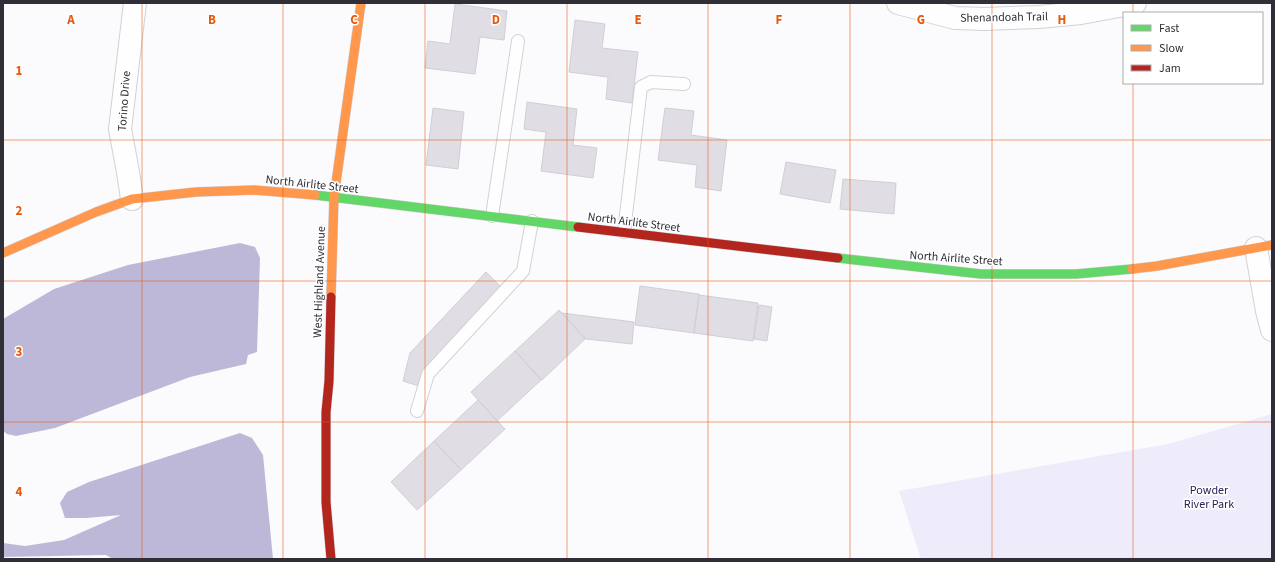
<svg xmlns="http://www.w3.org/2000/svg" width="1275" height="562" font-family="'Source Sans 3',sans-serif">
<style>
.green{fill:#eeecfb}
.water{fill:#bdb8d7}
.building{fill:#e0dee4;stroke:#d0cfd4}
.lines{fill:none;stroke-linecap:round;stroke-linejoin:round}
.lane-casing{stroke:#d2d1d6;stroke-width:14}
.street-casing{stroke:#d2d1d6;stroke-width:24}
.fast-casing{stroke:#d2d1d6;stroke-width:10}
.slow-casing{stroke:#d2d1d6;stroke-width:10}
.jam-casing{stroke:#d2d1d6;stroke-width:10}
.lane{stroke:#fefeff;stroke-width:12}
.street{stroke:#fefeff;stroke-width:22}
.fast{stroke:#63d668;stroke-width:9}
.slow{stroke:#ff974d;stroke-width:9}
.jam{stroke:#b3261e;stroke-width:9}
.grid{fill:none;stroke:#e8590c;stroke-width:1;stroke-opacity:0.55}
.labels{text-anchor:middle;stroke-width:3;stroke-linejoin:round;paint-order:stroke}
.street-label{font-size:12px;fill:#302f37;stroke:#fff}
.park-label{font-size:12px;fill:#2d2056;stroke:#fff}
.grid-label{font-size:13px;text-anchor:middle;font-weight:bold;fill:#e8590c;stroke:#fff;stroke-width:3;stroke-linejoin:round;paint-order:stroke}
</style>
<rect width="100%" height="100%" fill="#fbfafd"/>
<path class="green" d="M1272 414V559H921L899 491 1168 444Z"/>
<path class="water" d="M240 243 255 247 260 258 257 352 248 355 246 364 190 377 55 428 16 436 7 434 3 431V319L54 289 128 265Z
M240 433 252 438 263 455 273 559H113L106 555 3 557V543L25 546 64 540 121 515 86 518H65L60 503 67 492 89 482Z"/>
<path class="building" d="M455 4 507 11 504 40 480 37 475 74 425 68 428 41 450 44Z
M575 20 605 24 602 48 638 52 632 103 606 99 608 77 569 72Z
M527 102 577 109 573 145 597 148 593 178 541 171 546 132 524 129Z
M433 108 464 112 458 169 426 165Z
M665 108 694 111 691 135 727 140 721 191 695 187 697 165 658 160Z
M786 162 836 170 830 203 780 194Z
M843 179 896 183 894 214 840 209Z
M486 272 502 288 422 387 403 381 410 353Z
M640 286 699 294 694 333 635 325Z
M699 295 758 303 753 341 694 333Z
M759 305 772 307 767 341 754 339Z
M559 310 585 339 542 380 515 351Z
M562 313 634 322 632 344 586 339Z
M515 351 541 380 497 421 471 392Z
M478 400 505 429 461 470 434 441Z
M434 441 461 470 417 510 391 482Z"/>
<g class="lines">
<g class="lane-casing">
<path id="lane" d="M492 216 518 41
M624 232 641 87 651 82 684 84
M417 411 428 374 523 271 532 221"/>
</g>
<g class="street-casing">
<path id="street" d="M898 3 955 18 984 19 1039 17 1081 13 1135 3
M132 199 128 172 120 129 135 3
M1256 248 1267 311 1272 330"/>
</g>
<g class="fast-casing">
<path id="fast" d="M315 195 578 227
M838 258 981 274H1076L1132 269"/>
</g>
<g class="slow-casing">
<path id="slow" d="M3 253 96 212 132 199 196 192 254 190 315 195
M1132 269 1157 266 1272 245
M331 297 334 197 361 3"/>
</g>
<g class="jam-casing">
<path id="jam" d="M578 227 838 258
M331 559 326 502V412L329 381 331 297"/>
</g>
<use href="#lane" class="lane"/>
<use href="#street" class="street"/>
<use href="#fast" class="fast"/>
<use href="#slow" class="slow"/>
<use href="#jam" class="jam"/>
</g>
<path class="grid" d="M142 3V559M283 3V559M425 3V559M567 3V559M708 3V559M850 3V559M992 3V559M1133 3V13M1133 83V559M3 140H1272M3 281H1272M3 422H1272"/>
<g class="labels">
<g class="street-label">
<text transform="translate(1004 17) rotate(-1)" y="4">Shenandoah Trail</text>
<text transform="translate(124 101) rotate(-86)" y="4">Torino Drive</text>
<text transform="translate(312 184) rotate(6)" y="4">North Airlite Street</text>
<text transform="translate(634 222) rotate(7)" y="4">North Airlite Street</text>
<text transform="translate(956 258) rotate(4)" y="4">North Airlite Street</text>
<text transform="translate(319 282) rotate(-88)" y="4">West Highland Avenue</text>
</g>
<g class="park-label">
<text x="1209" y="494">Powder<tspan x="1209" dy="14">River Park</tspan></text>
</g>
</g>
<g class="grid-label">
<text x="71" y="24">A</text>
<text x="212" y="24">B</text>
<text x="354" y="24">C</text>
<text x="496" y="24">D</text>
<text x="638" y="24">E</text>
<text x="779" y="24">F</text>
<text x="921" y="24">G</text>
<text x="1062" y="24">H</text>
<text x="19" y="75">1</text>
<text x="19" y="215">2</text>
<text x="19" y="356">3</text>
<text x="19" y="496">4</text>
</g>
<rect width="1275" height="562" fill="none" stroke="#302f37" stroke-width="8"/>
<rect x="1123" y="12" width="140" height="72" fill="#ffffff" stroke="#acacaf"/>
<rect x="1131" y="25" width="20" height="6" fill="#63d668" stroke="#acacaf"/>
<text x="1159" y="32" font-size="12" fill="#302f37">Fast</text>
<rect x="1131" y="45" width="20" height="6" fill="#ff974d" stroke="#acacaf"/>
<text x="1159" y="52" font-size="12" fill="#302f37">Slow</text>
<rect x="1131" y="65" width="20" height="6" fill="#b3261e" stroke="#acacaf"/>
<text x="1159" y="72" font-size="12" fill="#302f37">Jam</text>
</svg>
